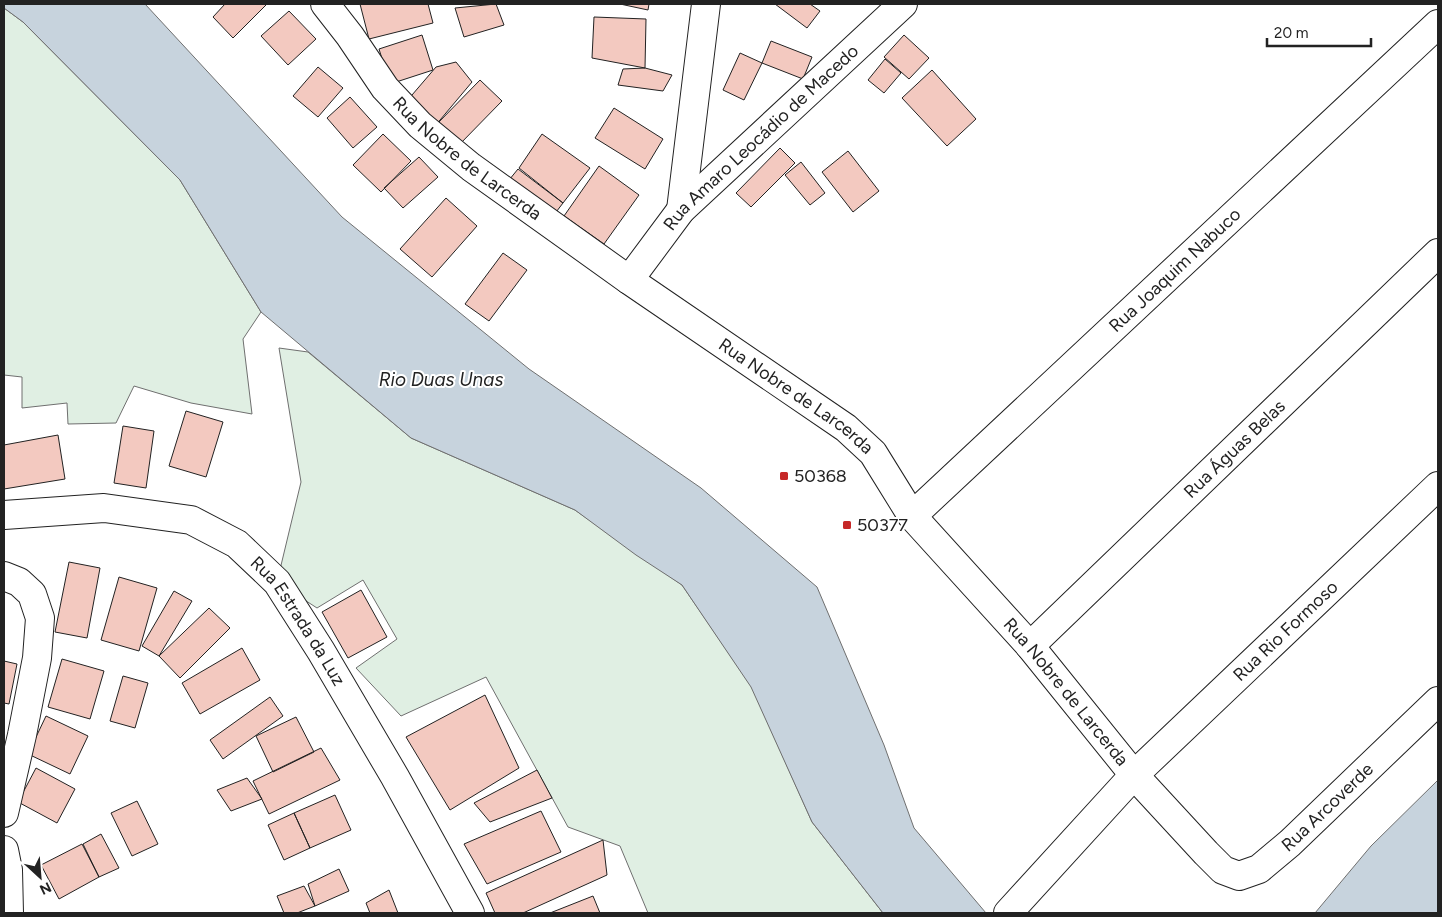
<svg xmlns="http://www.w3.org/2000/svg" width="1442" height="917" font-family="Figtree,sans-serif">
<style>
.green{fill:#e0efe3;stroke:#6f6f6f}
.water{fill:#c7d3dd;stroke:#6f6f6f}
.building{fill:#f3c9c0;stroke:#222}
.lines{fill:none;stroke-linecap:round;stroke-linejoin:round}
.street-casing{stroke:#222;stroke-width:30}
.secondary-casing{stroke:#222;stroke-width:30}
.street{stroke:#fff;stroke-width:28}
.secondary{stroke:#fff;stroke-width:28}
.poi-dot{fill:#c62828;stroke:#fff;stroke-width:2}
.labels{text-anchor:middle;stroke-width:4;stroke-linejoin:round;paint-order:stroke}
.street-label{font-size:18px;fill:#222;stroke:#fff}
.poi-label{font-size:18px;fill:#222;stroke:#fff;text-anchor:start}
.water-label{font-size:19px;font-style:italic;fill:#222;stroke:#fff}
</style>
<rect width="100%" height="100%" fill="#fff"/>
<path class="green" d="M4 8 23 22 180 180 261 312 243 339 252 414 191 403 134 386 116 423 68 424 67 403 22 408V377L4 375Z
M279 348 308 352 411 438 575 510 682 585 752 687 812 822 883 913H648L620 846 568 827 486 677 401 716 356 668 397 639 363 580 317 608 277 582 301 482Z"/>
<path class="water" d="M4 4H145L342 217 529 369 701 488 817 587 884 745 914 828 986 913H883L812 822 751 687 682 585 636 555 575 510 411 438 261 312 180 180 23 22 4 8Z
M1438 780V913H1315L1371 846Z"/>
<path class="building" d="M225 4H267L233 38 213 17Z
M360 4H428L433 23 369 39Z
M496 4 504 25 464 37 455 8Z
M620 4H649L648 10Z
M775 4H810L820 11 807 28Z
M289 11 316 39 288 65 261 36Z
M594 17 646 19 645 68 592 58Z
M422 35 433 70 390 84 379 49Z
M904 35 929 58 909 79 884 57Z
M771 41 812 57 803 79 762 63Z
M740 53 762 63 744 100 723 90Z
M885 59 901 73 884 93 868 80Z
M456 62 472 82 435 126 406 102 436 67Z
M318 67 343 88 318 117 293 96Z
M645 68 672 75 663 91 618 85 623 69Z
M932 70 976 119 947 146 902 98Z
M480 80 502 101 458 146 436 125Z
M350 97 377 127 353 148 327 118Z
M614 108 663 139 645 169 595 138Z
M383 134 411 161 381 192 353 165Z
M542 134 590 168 563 203 519 168Z
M780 148 795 163 751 207 736 193Z
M848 151 879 191 853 212 822 172Z
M419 157 438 177 403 208 384 188Z
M801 162 825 193 810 205 785 175Z
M599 166 639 195 604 244 564 216Z
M518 169 563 203 550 220 505 185Z
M446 198 477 226 432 277 400 249Z
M503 253 527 270 489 321 465 304Z
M186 411 223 422 206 477 169 466Z
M123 426 154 431 146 488 114 483Z
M58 435 65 479 4 489V445Z
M69 562 100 568 87 638 55 632Z
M119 577 157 588 139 651 101 640Z
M361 590 387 637 348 658 322 612Z
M174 591 192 601 159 656 142 646Z
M209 608 230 628 180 678 159 656Z
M242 648 260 680 200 714 182 683Z
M62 659 104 671 90 719 48 707Z
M4 661 17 664 9 704 4 703Z
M123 676 148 683 135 728 110 721Z
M485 695 519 768 450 810 406 737Z
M270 697 283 716 223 759 210 740Z
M46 716 88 736 70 774 28 754Z
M296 717 314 752 273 772 256 736Z
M321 748 340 780 269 814 253 781Z
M36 768 75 789 57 823 18 802Z
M537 770 552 798 490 822 474 803Z
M247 778 262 799 231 811 217 790Z
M335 795 351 830 310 848 294 813Z
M137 801 158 844 132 856 111 813Z
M541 811 561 852 487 884 464 844Z
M294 813 310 848 284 860 268 825Z
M101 834 119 868 99 877 83 844Z
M603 840 607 875 523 913H495L486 893Z
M82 844 99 877 59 899 41 865Z
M339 869 349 891 315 906 308 884Z
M304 886 315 906 297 913H284L277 896Z
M389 890 398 913H370L366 903Z
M593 896 600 913H550Z"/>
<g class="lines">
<g class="street-casing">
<g id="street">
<path id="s1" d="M325 4 350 36 385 88 420 125 471 167 629 280 846 428 873 453 912 516 1030 646 1134 775 1206 853 1223 870 1239 876 1259 869 1290 843 1438 701"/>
<path d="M681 210 706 4"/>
<path id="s2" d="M629 280 681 210 903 4"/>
<path id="s3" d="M912 516 1438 24"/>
<path d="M4 576 19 582 32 594 40 618 37 658 22 735 4 813"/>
<path id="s4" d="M1030 646 1438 253"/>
<path d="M4 850 8 870 9 913"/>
<path id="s5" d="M1008 913 1134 775 1438 486"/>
</g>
</g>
<g class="secondary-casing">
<g id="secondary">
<path id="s6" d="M4 515 104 508 191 520 237 544 277 582 321 651 395 777 470 913"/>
</g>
</g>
<use href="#street" class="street"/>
<use href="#secondary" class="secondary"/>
</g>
<g class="poi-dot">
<rect x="779" y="471" width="10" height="10" rx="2.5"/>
<rect x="842" y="520" width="10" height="10" rx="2.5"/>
</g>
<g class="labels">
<g class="street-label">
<text dy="6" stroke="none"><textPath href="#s2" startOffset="195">Rua Amaro Leocádio de Macedo</textPath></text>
<text dy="6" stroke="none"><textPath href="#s1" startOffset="212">Rua Nobre de Larcerda</textPath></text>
<text dy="6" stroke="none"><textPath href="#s3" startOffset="360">Rua Joaquim Nabuco</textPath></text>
<text dy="6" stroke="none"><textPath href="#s1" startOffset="618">Rua Nobre de Larcerda</textPath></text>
<text dy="6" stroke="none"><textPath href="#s4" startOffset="284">Rua Águas Belas</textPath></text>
<text dy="6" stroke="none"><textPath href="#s6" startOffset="339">Rua Estrada da Luz</textPath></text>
<text dy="6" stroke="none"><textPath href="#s5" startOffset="396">Rua Rio Formoso</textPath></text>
<text dy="6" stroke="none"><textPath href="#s1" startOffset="1022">Rua Nobre de Larcerda</textPath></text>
<text dy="6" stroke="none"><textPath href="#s1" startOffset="1390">Rua Arcoverde</textPath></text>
</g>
<g class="poi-label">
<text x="794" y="482">50368</text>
<text x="857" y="531">50377</text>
</g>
<g class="water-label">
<text x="441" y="386">Rio Duas Unas</text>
</g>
</g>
<rect width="1442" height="917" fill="none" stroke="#222222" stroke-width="10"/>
<g transform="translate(40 877) rotate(154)" stroke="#ffffff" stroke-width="4" paint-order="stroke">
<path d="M0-4L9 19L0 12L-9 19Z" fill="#222222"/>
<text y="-8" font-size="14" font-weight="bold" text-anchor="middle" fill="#222222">N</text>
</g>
<path d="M1267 38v8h104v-8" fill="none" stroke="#222222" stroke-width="2.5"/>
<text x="1274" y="38" font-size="15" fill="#222222" stroke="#ffffff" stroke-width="4" paint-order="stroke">20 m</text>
</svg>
